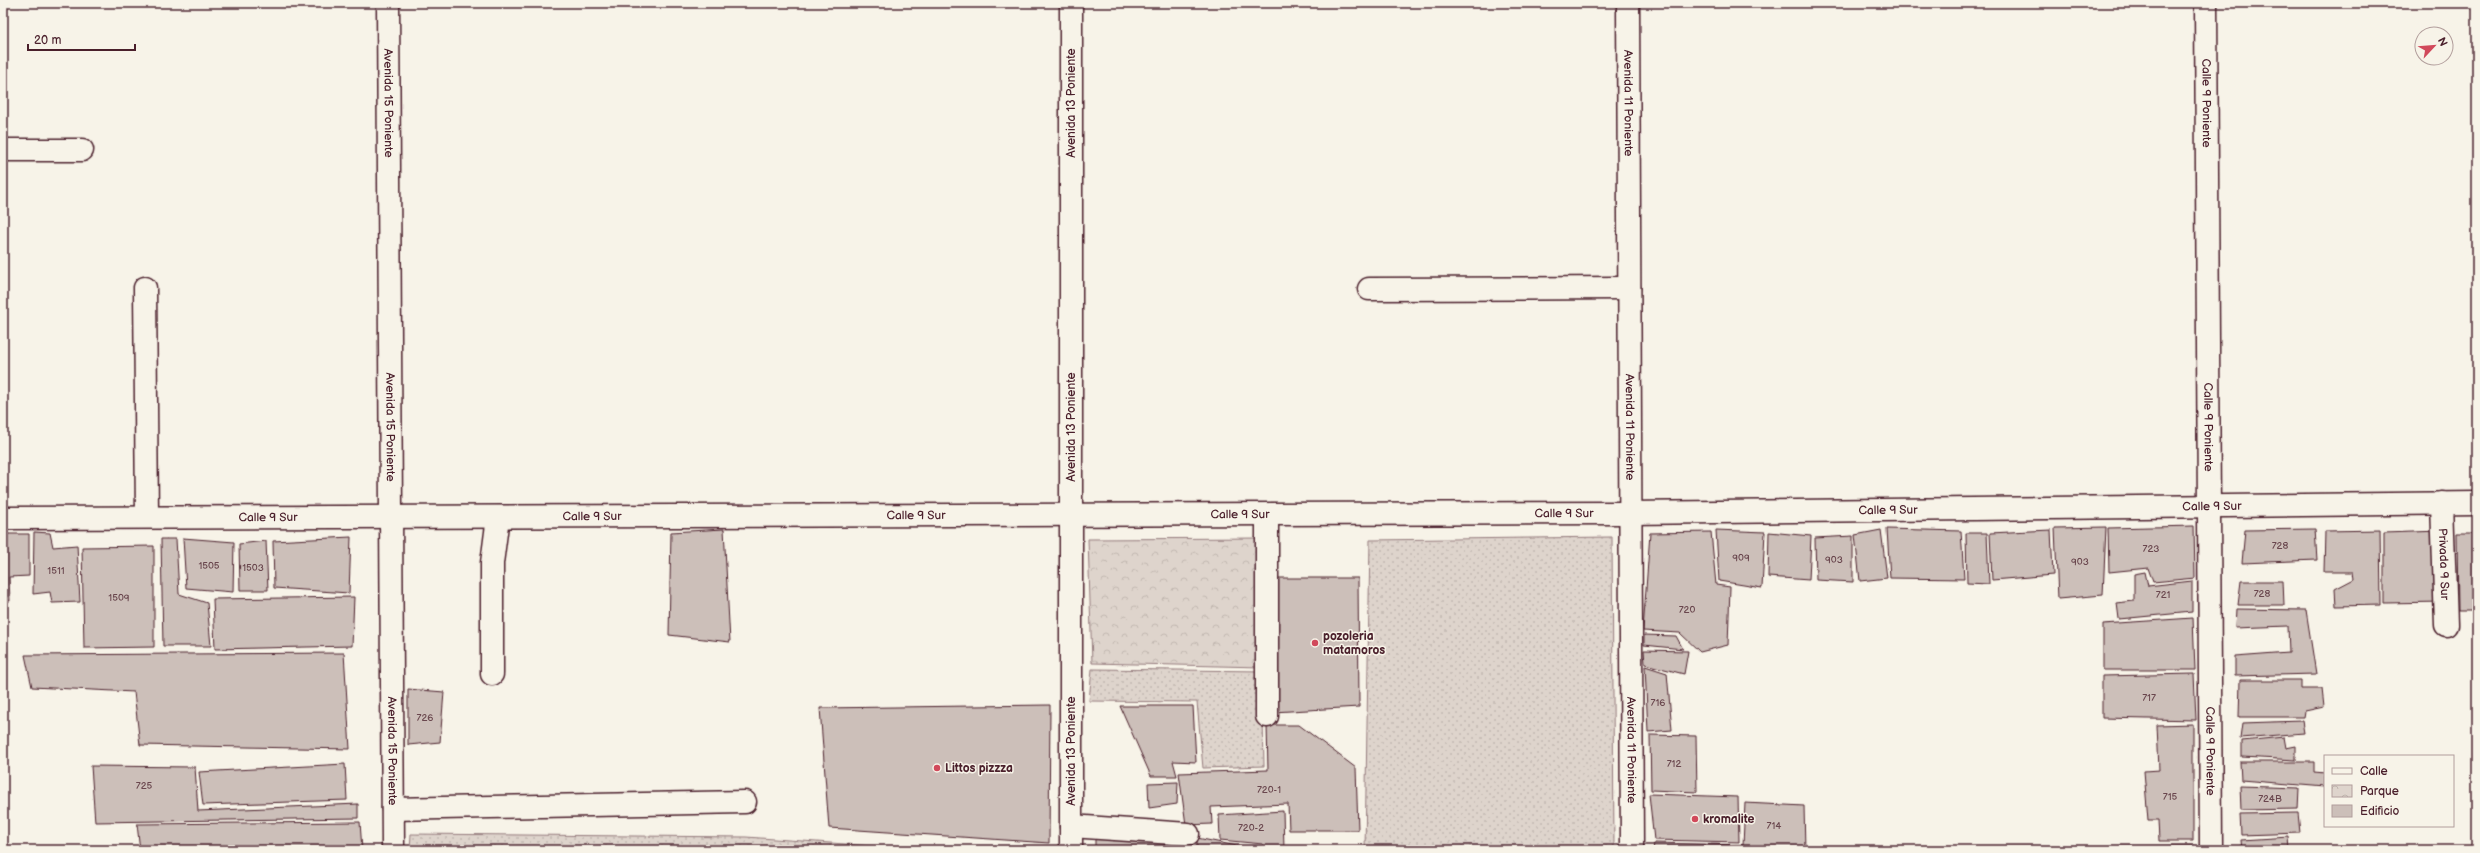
<svg xmlns="http://www.w3.org/2000/svg" width="2480" height="853" font-family="'Balsamiq Sans',sans-serif">
<style>
.grass{fill:url(#grass-dots);stroke:#947a7c}
.park{fill:url(#park-crowns);stroke:#947a7c}
.building{fill:#ccbfb9;stroke:#4a1f2b}
.lines{fill:none;stroke-linecap:round;stroke-linejoin:round}
.minor-casing{stroke:#4a1f2b;stroke-width:25}
.minor{stroke:#f7f3e8;stroke-width:22}
.poi-dot{fill:#d1495b;stroke:#f7f3e8;stroke-width:1.5}
.labels{text-anchor:middle;stroke-width:3;stroke-linejoin:round;paint-order:stroke}
.number-label{font-size:10px;fill:#6a474e}
.street-label{font-size:12px;fill:#4a1f2b;stroke:#f7f3e8}
.poi-label{font-size:12px;font-weight:bold;fill:#4a1f2b;stroke:#f7f3e8;text-anchor:start}
</style>
<defs>
<pattern id="grass-dots" width="8" height="8" patternUnits="userSpaceOnUse"><rect width="8" height="8" fill="#ded4cc"/><path d="M2 2h.1M6 6h.1" fill="none" stroke="#c0b6af" stroke-width="1.8" stroke-linecap="round"/></pattern>
<pattern id="park-crowns" width="20" height="18" patternUnits="userSpaceOnUse"><rect width="20" height="18" fill="#ded4cc"/><path d="M2 6a3 3 0 1 1 6 0M12 15a3 3 0 1 1 6 0" fill="none" stroke="#c0b6af"/></pattern>
</defs>
<rect width="100%" height="100%" fill="#f7f3e8"/>
<filter id="ink" filterUnits="userSpaceOnUse"><feTurbulence type="fractalNoise" baseFrequency=".025" numOctaves="2"/><feDisplacementMap in="SourceGraphic" scale="8" xChannelSelector="R" yChannelSelector="G"/><feConvolveMatrix kernelMatrix="1 2 1 2 8 2 1 2 1" color-interpolation-filters="sRGB"/></filter>
<g filter="url(#ink)">
<path class="grass" d="M1612 537 1614 850H1365L1370 540Z
M1092 669 1262 671 1264 766 1203 768 1197 702 1089 701Z
M411 834 746 837 929 850H410Z"/>
<path class="park" d="M1263 538 1261 667 1092 663 1088 539Z"/>
<path class="building" d="M2194 526 2195 578 2153 582 2148 568 2109 572 2108 528Z
M2106 527 2103 595 2058 599 2055 528Z
M724 529 730 642 669 635 671 532Z
M1887 529 1961 531 1964 579 1890 578Z
M2315 529 2317 560 2242 563 2245 530Z
M1716 530 1765 532 1762 588 1719 581Z
M1881 530 1887 578 1860 581 1855 535Z
M2051 530 2053 575 1992 580 1990 533Z
M2380 530 2381 605 2336 606 2335 589 2354 579 2353 572H2324L2325 531Z
M2441 531 2443 602 2384 603V533Z
M34 532 50 533 53 547 77 545 80 602 52 603 50 592 33 594Z
M1711 532 1716 585 1730 587 1728 645 1700 652 1680 633 1643 631 1650 533Z
M1769 532 1811 536 1809 580 1768 577Z
M1966 533H1987L1989 584 1967 583Z
M2457 533H2477V611H2458Z
M3 534H29V576L9 577 10 601 3 600Z
M1853 536V582L1816 580 1815 538Z
M351 537 349 593 274 588 273 541Z
M183 538 234 542 233 592 186 588Z
M161 539H176L179 594 207 603 211 646H163Z
M266 541 268 590H240L239 544Z
M154 546V647L84 648 82 547Z
M2145 572 2148 586 2192 581V612L2119 619 2117 603 2134 601V574Z
M1270 578H1358L1359 707 1273 712Z
M2241 581H2283L2284 605H2238Z
M354 597 352 646 215 649 213 599Z
M2236 609 2306 610 2316 674 2235 676V657L2289 653 2288 626 2235 628Z
M2193 618 2195 670H2103V624Z
M1644 635 1676 636 1683 649 1644 645Z
M1644 650 1688 651 1684 674 1645 664Z
M344 653 350 749 140 745 134 692 32 687 25 655Z
M1645 666 1667 673 1672 730 1648 732Z
M2194 674 2196 720 2102 718V676Z
M2240 680H2301V689H2322L2324 707 2305 711 2304 717H2239Z
M408 689 444 692 440 742 408 745Z
M1050 705 1049 843 829 828 820 708Z
M1120 706H1193L1196 762 1173 761 1177 776H1151Z
M2302 721 2304 733 2240 738 2242 723Z
M2193 724V841H2159L2158 820H2148L2144 771 2159 770 2157 725Z
M1267 725H1299L1356 768 1358 830H1289L1288 804 1211 807 1212 824 1186 825 1179 773 1268 770Z
M1650 735 1696 736 1697 792 1651 790Z
M2284 737 2286 748 2296 746V760L2242 757V741Z
M2240 762H2314V772L2325 773V787L2241 780Z
M345 764 347 800 203 805 199 772Z
M91 766 195 767 198 811 358 804V818L95 822Z
M1178 782 1177 804 1149 808 1148 783Z
M2240 786 2299 788 2298 809 2241 810Z
M1649 794 1738 797 1739 842 1654 840Z
M1745 803 1804 806 1805 850H1653L1654 843 1743 845Z
M1283 811 1284 850H1265L1263 844 1220 840 1219 815Z
M2298 813 2300 833 2241 835 2240 814Z
M360 822 362 850H140L137 824Z
M1095 832 1193 841 1192 850H1095Z
M2289 837 2290 850H2242L2241 840Z
M1197 838 1257 850H1197Z
M2195 846 2196 850H1987V847Z"/>
<g class="lines">
<g class="minor-casing">
<g id="minor">
<path id="s1" d="M388 3 393 850"/>
<path d="M1071 3V850"/>
<path id="s2" d="M1628 3 1632 850"/>
<path id="s3" d="M2206 3 2211 850"/>
<path d="M3 150H82"/>
<path d="M145 288 147 517"/>
<path d="M1369 289 1629 288"/>
<path id="s4" d="M2442 503 2446 625"/>
<path d="M1267 515V716"/>
<path id="s5" d="M3 518 1629 513 2477 503"/>
<path d="M492 674V563L498 517"/>
<path d="M393 809 745 802"/>
<path d="M1071 826 1188 834"/>
</g>
</g>
<use href="#minor" class="minor"/>
</g>
</g>
<g class="poi-dot">
<circle cx="1315" cy="643" r="4"/>
<circle cx="937" cy="768" r="4"/>
<circle cx="1695" cy="819" r="4"/>
</g>
<g class="labels">
<g class="number-label">
<text x="2280" y="549">728</text>
<text x="2151" y="552">723</text>
<text x="1741" y="561">909</text>
<text x="1834" y="563">903</text>
<text x="2080" y="565">903</text>
<text x="209" y="569">1505</text>
<text x="253" y="571">1503</text>
<text x="56" y="574">1511</text>
<text x="2262" y="597">728</text>
<text x="2163" y="598">721</text>
<text x="119" y="601">1509</text>
<text x="1687" y="613">720</text>
<text x="2149" y="701">717</text>
<text x="1658" y="706">716</text>
<text x="425" y="721">726</text>
<text x="1674" y="767">712</text>
<text x="144" y="789">725</text>
<text x="1269" y="793">720-1</text>
<text x="2170" y="800">715</text>
<text x="2270" y="802">724B</text>
<text x="1774" y="829">714</text>
<text x="1251" y="831">720-2</text>
</g>
<g class="street-label">
<text dy="4" stroke="none"><textPath href="#s1" startOffset="100">Avenida 15 Poniente</textPath></text>
<text transform="translate(1071 103) rotate(-90)" y="4">Avenida 13 Poniente</text>
<text dy="4" stroke="none"><textPath href="#s2" startOffset="100">Avenida 11 Poniente</textPath></text>
<text dy="4" stroke="none"><textPath href="#s3" startOffset="100">Calle 9 Poniente</textPath></text>
<text dy="4" stroke="none"><textPath href="#s1" startOffset="424">Avenida 15 Poniente</textPath></text>
<text transform="translate(1071 427) rotate(-90)" y="4">Avenida 13 Poniente</text>
<text dy="4" stroke="none"><textPath href="#s2" startOffset="424">Avenida 11 Poniente</textPath></text>
<text dy="4" stroke="none"><textPath href="#s3" startOffset="424">Calle 9 Poniente</textPath></text>
<text dy="4" stroke="none"><textPath href="#s5" startOffset="2209">Calle 9 Sur</textPath></text>
<text dy="4" stroke="none"><textPath href="#s5" startOffset="1885">Calle 9 Sur</textPath></text>
<text dy="4" stroke="none"><textPath href="#s5" startOffset="1561">Calle 9 Sur</textPath></text>
<text dy="4" stroke="none"><textPath href="#s5" startOffset="1237">Calle 9 Sur</textPath></text>
<text dy="4" stroke="none"><textPath href="#s5" startOffset="913">Calle 9 Sur</textPath></text>
<text dy="4" stroke="none"><textPath href="#s5" startOffset="265">Calle 9 Sur</textPath></text>
<text dy="4" stroke="none"><textPath href="#s5" startOffset="589">Calle 9 Sur</textPath></text>
<text dy="4" stroke="none"><textPath href="#s4" startOffset="61">Privada 9 Sur</textPath></text>
<text dy="4" stroke="none"><textPath href="#s1" startOffset="748">Avenida 15 Poniente</textPath></text>
<text dy="4" stroke="none"><textPath href="#s2" startOffset="747">Avenida 11 Poniente</textPath></text>
<text dy="4" stroke="none"><textPath href="#s3" startOffset="748">Calle 9 Poniente</textPath></text>
<text transform="translate(1071 751) rotate(-90)" y="4">Avenida 13 Poniente</text>
</g>
<g class="poi-label">
<text x="1323" y="640">pozoleria<tspan x="1323" dy="14">matamoros</tspan></text>
<text x="945" y="772">Littos pizzza</text>
<text x="1703" y="823">kromalite</text>
</g>
</g>
<rect width="2480" height="853" fill="none" stroke="#f7f3e8" stroke-width="16"/>
<rect x="8" y="8" width="2464" height="837" fill="none" stroke="#4a1f2b" stroke-width="1.5" filter="url(#ink)"/>
<rect x="2324" y="755" width="130" height="72" fill="#f7f3e8" stroke="#b29e9c"/>
<rect x="2332" y="768" width="20" height="6" fill="#f7f3e8" stroke="#b29e9c"/>
<text x="2360" y="775" font-size="12" fill="#4a1f2b">Calle</text>
<rect x="2332" y="785" width="20" height="12" fill="url(#park-crowns)" stroke="#b29e9c"/>
<text x="2360" y="795" font-size="12" fill="#4a1f2b">Parque</text>
<rect x="2332" y="805" width="20" height="12" fill="#ccbfb9" stroke="#b29e9c"/>
<text x="2360" y="815" font-size="12" fill="#4a1f2b">Edificio</text>
<g transform="translate(2434 46) rotate(64)"><circle r="19" fill="#f7f3e8" stroke="#b29e9c"/>
<path d="M0-3L7 15L0 10L-7 15Z" fill="#d1495b"/>
<text y="-6" font-size="11" font-weight="bold" text-anchor="middle" fill="#4a1f2b">N</text>
</g>
<path d="M28 44v6h107v-6" fill="none" stroke="#4a1f2b" stroke-width="2"/>
<text x="34" y="44" font-size="12" fill="#4a1f2b" stroke="#f7f3e8" stroke-width="3" paint-order="stroke">20 m</text>
</svg>
